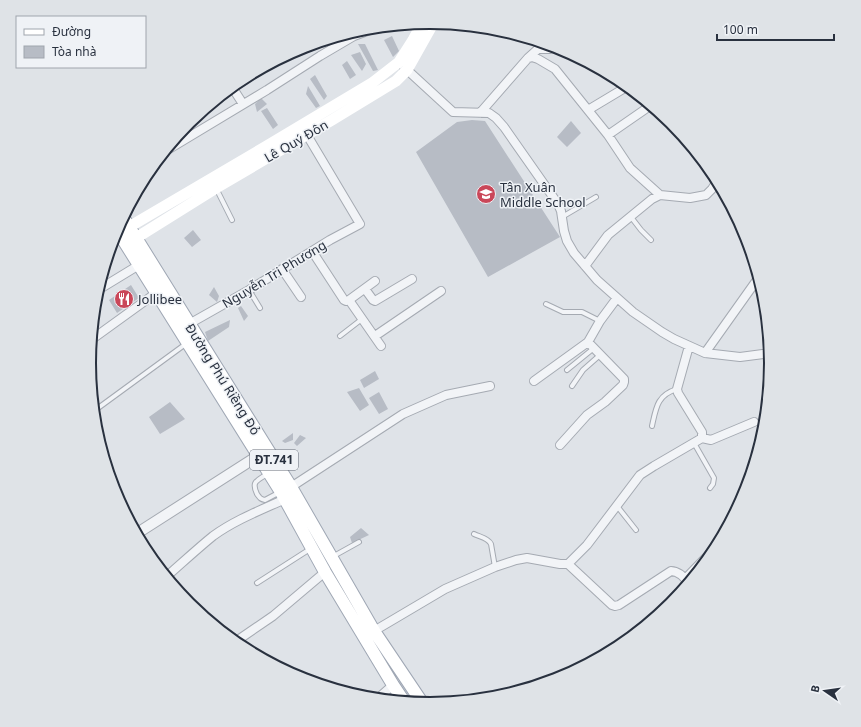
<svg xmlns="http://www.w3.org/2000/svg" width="861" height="727" font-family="'Noto Sans',sans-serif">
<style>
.building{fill:#b7bcc5}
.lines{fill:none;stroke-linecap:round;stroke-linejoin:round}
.service-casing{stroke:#a5aab2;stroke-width:6}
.minor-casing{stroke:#a5aab2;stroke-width:10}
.tertiary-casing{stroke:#a5aab2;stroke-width:12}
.primary-casing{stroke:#9fa7b4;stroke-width:14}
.service{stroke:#f2f4f7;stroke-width:4}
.minor{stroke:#f2f4f7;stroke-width:8}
.tertiary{stroke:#f2f4f7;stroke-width:10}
.secondary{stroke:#fff;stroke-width:11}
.primary{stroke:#fff;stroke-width:12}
.labels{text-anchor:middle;stroke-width:3;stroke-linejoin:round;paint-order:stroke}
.shield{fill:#eff2f6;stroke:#646b76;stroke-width:1}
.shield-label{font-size:12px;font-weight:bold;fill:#29313f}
.street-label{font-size:13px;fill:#29313f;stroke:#eff2f6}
.poi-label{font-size:13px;fill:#29313f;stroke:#eff2f6;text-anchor:start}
.rim{fill:none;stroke:#29313f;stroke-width:2}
</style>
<rect width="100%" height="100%" fill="#dfe3e8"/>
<path class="building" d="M392 36 399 51 393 57 384 40Z
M358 44H365L378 70 373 71Z
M301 48 304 54 299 57 295 51Z
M360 52 366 64 362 71 351 55Z
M347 61 356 75 350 79 342 65Z
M315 75 327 96 324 100 310 79Z
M308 86 320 106 316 108 306 94Z
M261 98 267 104 257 112 255 104Z
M267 108 278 125 273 129 261 111Z
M472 120 485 121 560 237 488 277 416 152 457 122Z
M571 121 581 133 567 147 557 137Z
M193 230 201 240 192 247 184 238Z
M131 285 139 298 117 313 109 300Z
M214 287 219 296 217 302 209 295Z
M241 306 248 316 244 321 238 308Z
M230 320 229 327 208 341 205 332Z
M375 371 379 379 364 388 360 380Z
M359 388 369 405 360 411 347 392Z
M379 392 388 409 379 414 369 398Z
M170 402 185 419 160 434 149 417Z
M293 433V440L285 443 282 441Z
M300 435 306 438 297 446 294 443Z
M293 450 295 457 286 459 281 453Z
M361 528 369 535 352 543 350 537Z"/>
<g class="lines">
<g class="service-casing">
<path id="service" d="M216 188 232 220
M562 217 596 197
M631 217 641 230 651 240
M249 290 260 308
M546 304 563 312H582L600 321
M340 336 362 319
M567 370 594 348
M572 386 583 370 600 355
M94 411 187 343
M652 426C656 408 657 395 677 389
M694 443 714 478 713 484 710 488
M267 474C257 481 251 481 257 494 260 498 260 499 265 500L280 492
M617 506 636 530
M474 534C480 537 488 538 491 544L495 567
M332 557 359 542
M257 583 310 549"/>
</g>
<g class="minor-casing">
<path id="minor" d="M528 58 538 49H550L557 47
M404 67 453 112 489 113 496 118 504 127 558 204 561 211 564 231 567 241 574 253 597 280 633 312 662 332 674 339 705 353 740 357 771 353
M232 87 243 104
M588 110 628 86
M480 113 528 58 532 57 538 59 555 69 608 135 630 168 660 195
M608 135 647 108
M164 152 267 90 320 56 354 36 375 28
M312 251 344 300 346 301 349 300 375 281
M585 266 608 235 652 199 660 195 690 198 706 195 712 189 718 180
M282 269 301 297
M365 289 373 300 375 301 412 279
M98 290 139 265
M349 300 381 346
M189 324 249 290 330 240 360 224 307 135
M375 336 441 291
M91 340 156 293
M689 346 677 389 678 393 702 432V438
M705 353 759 277
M534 381 588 342 600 321 617 298
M560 445 587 415 605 402 623 385 624 382V379L588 342
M291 487 403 414 446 395 490 386
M568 564 612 605 615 606 619 605 671 571C679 571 685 578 689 584
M166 577C182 563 197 549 213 536 235 520 261 510 285 499
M685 579 719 544
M374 631 445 589 495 567 516 560 527 558 560 564H568L587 545 640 475 654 466 702 438 711 440 754 422
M235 642 273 616 325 572
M376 700 393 685"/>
</g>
<g class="tertiary-casing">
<path id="tertiary" d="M136 534 264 452"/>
</g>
<g class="primary-casing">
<path id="primary" d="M123 217 291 487 374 631 423 704
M117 230 281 492 325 572 393 685 405 703"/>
</g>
<use href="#service" class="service"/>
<use href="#minor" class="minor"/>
<use href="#tertiary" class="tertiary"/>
<path class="secondary" d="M129 227 265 147 372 83 399 62 413 40 422 23
M136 238 216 188 332 120 396 81 407 70 434 22"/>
<use href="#primary" class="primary"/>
</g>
<defs>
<g id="school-disc" transform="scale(1)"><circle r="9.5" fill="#ca4759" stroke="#eff2f6"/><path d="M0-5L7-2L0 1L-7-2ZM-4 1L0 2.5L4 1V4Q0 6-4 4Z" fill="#fff"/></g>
<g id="restaurant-disc" transform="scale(1)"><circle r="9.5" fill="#ca4759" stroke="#eff2f6"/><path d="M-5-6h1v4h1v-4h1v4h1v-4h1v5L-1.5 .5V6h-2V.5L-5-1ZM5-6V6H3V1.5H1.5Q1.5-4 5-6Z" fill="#fff"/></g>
</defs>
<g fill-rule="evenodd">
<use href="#school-disc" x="486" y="194"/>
<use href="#restaurant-disc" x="124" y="299"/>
</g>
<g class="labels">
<rect class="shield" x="250" y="450" width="48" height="20" rx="3"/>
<g class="shield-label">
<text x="274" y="464">ĐT.741</text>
</g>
<g class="street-label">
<text transform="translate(296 141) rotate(-30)" y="5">Lê Quý Đôn</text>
<text transform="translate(274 274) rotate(-31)" y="5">Nguyễn Tri Phương</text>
<text transform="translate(223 379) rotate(58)" y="5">Đường Phú Riềng Đỏ</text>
</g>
<g class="poi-label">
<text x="500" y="192">Tân Xuân<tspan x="500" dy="15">Middle School</tspan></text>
<text x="138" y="304">Jollibee</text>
</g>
</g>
<path d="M0 0H861V727H0ZM96 363a334 334 0 1 1 668 0a334 334 0 1 1-668 0Z" fill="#dfe3e7" fill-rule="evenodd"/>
<path class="rim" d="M96 363a334 334 0 1 1 668 0a334 334 0 1 1-668 0Z"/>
<rect x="16" y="16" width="130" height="52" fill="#eff2f6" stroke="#a0a5ad"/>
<rect x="24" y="29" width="20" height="6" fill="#ffffff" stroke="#a0a5ad"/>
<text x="52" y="36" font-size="12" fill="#29313f">Đường</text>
<rect x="24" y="46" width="20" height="12" fill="#b7bcc5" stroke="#a0a5ad"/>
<text x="52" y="56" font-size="12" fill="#29313f">Tòa nhà</text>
<g transform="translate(825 691) rotate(283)" stroke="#eff2f6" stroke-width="3" paint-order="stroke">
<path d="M0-3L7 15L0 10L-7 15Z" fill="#29313f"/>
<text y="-6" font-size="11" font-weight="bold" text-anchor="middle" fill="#29313f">B</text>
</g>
<path d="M717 34v6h117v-6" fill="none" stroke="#29313f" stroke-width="2"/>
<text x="723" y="34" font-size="12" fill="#29313f" stroke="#eff2f6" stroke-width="3" paint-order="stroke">100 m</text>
</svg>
